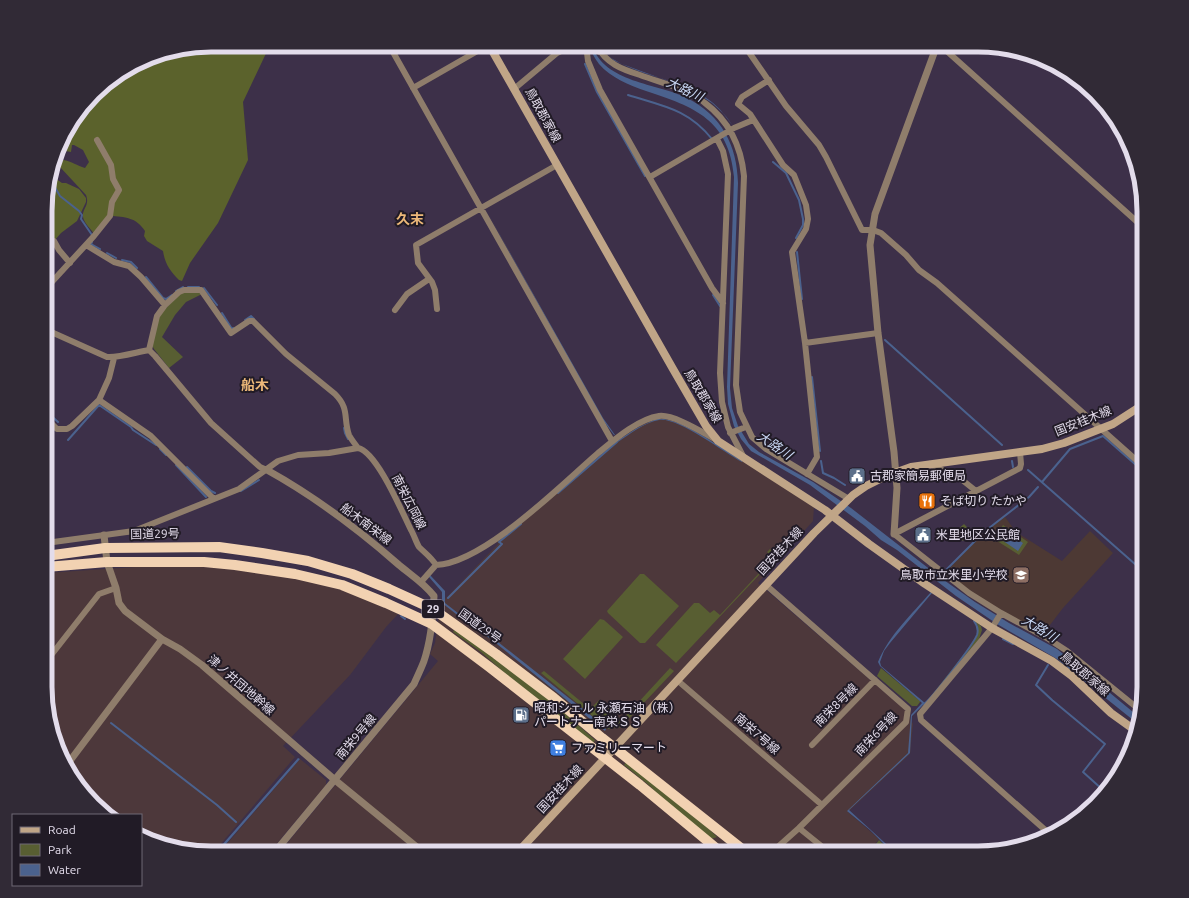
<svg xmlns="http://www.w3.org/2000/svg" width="1189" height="898" font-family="Ubuntu,'Noto Sans JP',sans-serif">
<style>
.industrial{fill:#4d383b}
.education{fill:#4d3934}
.green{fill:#585e32}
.forest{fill:#5b622c}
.water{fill:#4b628e}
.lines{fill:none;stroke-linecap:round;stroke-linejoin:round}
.stream{stroke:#4b628e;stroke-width:2}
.minor{stroke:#8f7d6b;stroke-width:6}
.tertiary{stroke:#8f7d6b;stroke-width:7}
.secondary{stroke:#c0a587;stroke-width:8}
.trunk{stroke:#f2d2b2;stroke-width:10}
.labels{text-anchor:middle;stroke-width:4;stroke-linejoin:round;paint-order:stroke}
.shield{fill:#211b26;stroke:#a9a2b0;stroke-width:1}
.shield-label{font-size:11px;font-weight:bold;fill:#e3dceb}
.street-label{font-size:12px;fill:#e3dceb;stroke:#211b26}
.poi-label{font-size:12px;fill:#e3dceb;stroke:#211b26;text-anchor:start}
.water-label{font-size:13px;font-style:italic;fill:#cad9f6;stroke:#211b26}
.quarter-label{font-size:14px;font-weight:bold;fill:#ecb879;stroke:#211b26}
.rim{fill:none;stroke:#e3dceb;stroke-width:5}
</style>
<rect width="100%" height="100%" fill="#3d3049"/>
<path class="industrial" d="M664 417 694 429 814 507 813 521 758 583 905 710 913 724 910 754 848 812 879 839 868 853H279L438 661 430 654 435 643 441 603 498 544 496 540 623 435 648 421Z
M190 566 261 571 303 580 350 592 399 613 386 627 350 675 283 746 295 757 213 853H200L148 840 141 836V815H106L102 812 62 761 45 698 46 573 135 567Z
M300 759 326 780V785L273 848 244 824Z
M244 824 273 848 269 853H219Z"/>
<path class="education" d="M1005 517 1016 532 1062 561 1090 531 1113 553 1063 608 1043 634 1008 615 969 590 947 573V571L984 532Z"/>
<path class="green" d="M201 292 202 294 186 302 175 315 162 337 183 357 169 368 154 349 152 345 159 317 163 311 181 293Z
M964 524 971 531 963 541 954 533Z
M1003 525 1028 542 1019 555 994 539Z
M770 549 777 556 676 663 656 645 694 603H699L710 613 714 610 720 615 773 558 767 552Z
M640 574H644L679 606 645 643H640L608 613 607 611Z
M600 619 604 620 623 637 585 679 563 659Z
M974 620 981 626 982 630 979 639 925 704 968 649 977 636 978 626Z
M454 630 485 650 545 696 595 740 593 744 507 675 481 652 453 632Z
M670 668 674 671 621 727 608 729 541 673 544 671 590 709 599 700 620 719H623Z
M881 668 920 701V702L917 706H912L877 676Z
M627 761 701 821 717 837 711 839 666 803 650 786 624 765Z
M879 840 892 853H869Z"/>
<path class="forest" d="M211 45H270L243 102 248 160 218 223 190 263 182 281 179 280C170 271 165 264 163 251L147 241 144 236 145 231C136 217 125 217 110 216L113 209V201L120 190 114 178 113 167 98 140 96 141 109 163 112 179 118 190 112 201 111 208 108 216 94 234C91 229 84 223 83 217 82 208 90 206 86 195L60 167 63 160C72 161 77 166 85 168L89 162 83 150 74 145H72L71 152 60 150 67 128 102 86 157 54Z
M51 176H52L62 183H66L79 189 86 198V202L77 221 61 233 55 240 46 241V189Z"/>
<path class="water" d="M590 45H592C604 83 657 83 687 98 722 116 737 145 738 183L730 388 732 408 738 426 749 444 759 452 813 482 851 508 941 578 975 602 1009 623 1057 649 1139 717 1138 724 1057 659 997 624 956 596 897 550 881 540 865 526 810 485 751 451 741 439 734 426 728 404 727 387 734 177C729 120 695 107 646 91 629 85 611 78 599 64 595 58 591 53 590 45Z
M608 56C650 84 702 76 733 126L723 113 712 103 690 89 622 64 615 61Z
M486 210 603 418 615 435H614L602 419Z
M656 419C679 416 721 448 742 461V462C723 452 678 417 659 420 645 422 630 434 618 442L617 441 637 428Z
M1004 530 1023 543 1018 551 999 538Z
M430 575 445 591V603L467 620 493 638 593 717 606 729 605 731 492 640 465 621 442 603V592L429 577Z
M931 592 932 593 890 643 884 651 880 662 881 666 925 703 912 716 910 753 849 810 896 853H893L870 830 847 811 908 753 911 715 922 703 880 666 878 662C889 635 912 614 931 592Z
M298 758 300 759 218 853H215Z"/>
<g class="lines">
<path class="stream" d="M585 64 597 92 645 176
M628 95C663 106 688 109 712 139
M773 162 786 173 799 200 803 219V225L796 238
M50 179 60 196 79 211 82 215 81 219 92 235
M92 242 91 244 100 249
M797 252 802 299
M107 253 116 258
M122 260 131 262 137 268
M146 277 163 298 166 299 172 295
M188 287H199
M204 288 217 305
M176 291 183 287
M713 295 720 306
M222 313 232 329 233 328
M245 320 251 316 254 319
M885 340 1002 445
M812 377 820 451
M46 411 58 422
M344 428 345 433 348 439
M68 440 99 405 131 427 133 430 156 445
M160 449 166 455
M821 461 823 473 834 478 845 485
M1012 461 1013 467
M176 465 206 497
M187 467 211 491 215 493
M1028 470 1144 572
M1042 482 1070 449 1103 436 1144 472
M241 491 259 480
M558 493 617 442
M984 532 1029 497 1038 487
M945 571 976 540
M448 598 502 544 499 542 521 524
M401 616 405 619
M1003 639 1013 644
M1048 665 1036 685 1052 700
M1052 700 1105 744 1083 772 1103 790 1090 806
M924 704C932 698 973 645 977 635 979 629 977 625 974 621
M111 723 217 805 236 822"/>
<path class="minor" d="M389 45 612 441
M586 45 588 61 600 90 712 288 723 303
M596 45C607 64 621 69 640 75 656 81 677 86 692 94 697 96 701 100 705 103 729 121 741 145 744 176L736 385 740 412 752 437 766 449 849 499
M744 45 786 106 819 145 826 157 862 230H873L881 233 906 255 919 270 937 283 1144 467
M940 45 1144 228
M600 52 610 51 619 45
M769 80 742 97 738 104 750 114 783 165 794 175 806 205 808 219 806 229 792 252 805 343 817 457 807 474
M413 88 488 45
M514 89 557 53 573 45
M717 139 723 151 728 174 720 373 722 402 728 427 743 456
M650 177 734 128 753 120
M46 242 54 241 59 250 70 263
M86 245 114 262 129 266 141 277 165 305
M46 295 50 284 94 236 110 216 112 202 119 190 113 179 111 165 97 140
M437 309 435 290 432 282 418 263 416 245 557 165
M395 310 407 294 429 279
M46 329 49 331 107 357C118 358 137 352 149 350
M805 343 878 333
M149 350 157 316 165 305 179 292 184 290H201L231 333 249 321H253L286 354 335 394C350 409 343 418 349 435 351 439 355 444 358 448
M149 350 155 356 211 423 260 467 267 470
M99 400 151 436 213 498
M46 418 57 429H67L72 426 99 400 109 378 114 358
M730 433 746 427
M1020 452 1021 464 1020 468 894 534 969 593 1001 613 1047 638 1067 651 1141 711
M930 464 961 479 976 491
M46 543 134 531 239 489 278 461 298 455 329 453 358 448C377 452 402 512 411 530 414 535 416 542 419 547 425 553 431 557 436 565 484 563 561 485 597 454 614 440 638 419 659 416 673 414 702 432 715 439
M421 582 436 565
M766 585 908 709 906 722 799 828 771 853
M1001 613 992 628 920 714 921 720 1052 836
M45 663 99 594 116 588
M677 680 822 805
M812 745 875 680
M1101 798 1106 791
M799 828 830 853"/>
<path class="tertiary" d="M267 470C314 496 358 529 399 565 411 575 424 583 434 596 433 618 431 640 424 661 421 669 417 677 414 684L274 853
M894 534 897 488 894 452 878 333 870 245 875 214 937 45
M104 535 107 562 116 588 119 603 125 611 162 639
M66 766 162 639 180 649 202 665 335 780 424 853"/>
<path class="secondary" d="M489 45 673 369 706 426 718 441 825 510 869 544 925 584 992 628 1052 661 1072 676 1111 713 1136 731
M517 853 814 533 853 495 866 486 886 476 911 467 1042 449 1064 443 1113 424 1144 404"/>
<path class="trunk" d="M46 556 105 548 219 547 262 553 308 561 352 574 389 589 433 609 496 654 554 698 602 738 747 853
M46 567 107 562H204L235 565 295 574 342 585 386 603 432 624 488 666 640 785 722 853"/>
</g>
<defs>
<g id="civic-square" transform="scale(0.9)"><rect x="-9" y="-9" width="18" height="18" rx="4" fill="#5c6f8a" stroke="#211b26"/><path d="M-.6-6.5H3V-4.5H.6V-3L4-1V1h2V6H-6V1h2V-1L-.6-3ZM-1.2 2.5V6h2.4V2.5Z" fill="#fff"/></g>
<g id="restaurant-square" transform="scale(0.9)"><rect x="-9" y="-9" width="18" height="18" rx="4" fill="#e8710a" stroke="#211b26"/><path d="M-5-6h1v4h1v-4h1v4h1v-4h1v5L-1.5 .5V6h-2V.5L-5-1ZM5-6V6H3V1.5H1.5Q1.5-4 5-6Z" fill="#fff"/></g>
<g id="school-square" transform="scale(0.9)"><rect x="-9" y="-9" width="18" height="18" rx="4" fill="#8d6e63" stroke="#211b26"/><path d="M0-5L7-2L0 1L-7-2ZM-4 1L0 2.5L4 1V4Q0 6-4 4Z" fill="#fff"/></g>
<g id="fuel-square" transform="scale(0.9)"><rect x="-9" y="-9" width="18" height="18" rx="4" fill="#5c6f8a" stroke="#211b26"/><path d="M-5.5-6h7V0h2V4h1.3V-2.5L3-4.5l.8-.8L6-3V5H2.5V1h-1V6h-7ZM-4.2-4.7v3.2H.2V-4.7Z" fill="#fff"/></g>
<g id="supermarket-square" transform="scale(0.9)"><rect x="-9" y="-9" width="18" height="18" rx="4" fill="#3f7fe0" stroke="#211b26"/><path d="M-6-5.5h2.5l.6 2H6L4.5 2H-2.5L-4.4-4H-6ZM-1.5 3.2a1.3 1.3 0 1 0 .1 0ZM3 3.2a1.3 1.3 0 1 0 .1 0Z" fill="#fff"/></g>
</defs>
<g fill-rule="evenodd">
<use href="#civic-square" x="857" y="476"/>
<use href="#restaurant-square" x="927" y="501"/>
<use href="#civic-square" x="923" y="535"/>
<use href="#school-square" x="1021" y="575"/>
<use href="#fuel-square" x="521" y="715"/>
<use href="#supermarket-square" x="558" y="748"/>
</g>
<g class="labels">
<rect class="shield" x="422" y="600" width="22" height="18" rx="3"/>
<g class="shield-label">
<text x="433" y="613">29</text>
</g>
<g class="street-label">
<text transform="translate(543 115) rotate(61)" y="4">鳥取郡家線</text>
<text transform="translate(703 396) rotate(59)" y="4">鳥取郡家線</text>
<text transform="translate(1083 421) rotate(-22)" y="4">国安桂木線</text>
<text transform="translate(409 502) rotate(63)" y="4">南栄広岡線</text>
<text transform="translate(366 524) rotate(37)" y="4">船木南栄線</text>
<text transform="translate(155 534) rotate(-1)" y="4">国道29号</text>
<text transform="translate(780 551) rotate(-47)" y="4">国安桂木線</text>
<text transform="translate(480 626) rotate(36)" y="4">国道29号</text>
<text transform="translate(1085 674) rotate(41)" y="4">鳥取郡家線</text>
<text transform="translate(241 685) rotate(41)" y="4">津ノ井団地幹線</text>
<text transform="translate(836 705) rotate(-45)" y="4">南栄8号線</text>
<text transform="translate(757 734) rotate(41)" y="4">南栄7号線</text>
<text transform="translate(876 734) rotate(-47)" y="4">南栄6号線</text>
<text transform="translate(356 737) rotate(-50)" y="4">南栄9号線</text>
<text transform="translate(560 789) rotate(-47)" y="4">国安桂木線</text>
</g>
<g class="poi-label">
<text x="870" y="480">古郡家簡易郵便局</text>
<text x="940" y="505">そば切り たかや</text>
<text x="936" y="539">米里地区公民館</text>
<text x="1008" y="579" text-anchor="end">鳥取市立米里小学校</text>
<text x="534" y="712">昭和シェル 永瀬石油（株）<tspan x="534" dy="14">パートナー南栄ＳＳ</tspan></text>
<text x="571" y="752">ファミリーマート</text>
</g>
<g class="water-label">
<text transform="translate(685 89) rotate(25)" y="5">大路川</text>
<text transform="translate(775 445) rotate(34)" y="5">大路川</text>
<text transform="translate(1040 628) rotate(31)" y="5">大路川</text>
</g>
<g class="quarter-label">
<text x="410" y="224">久末</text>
<text x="255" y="390">船木</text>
</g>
</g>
<path d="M0 0H1189V898H0ZM211 52H978A159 159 0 0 1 1137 211V687A159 159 0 0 1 978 846H211A159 159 0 0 1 52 687V211A159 159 0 0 1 211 52Z" fill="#312a36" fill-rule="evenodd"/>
<path class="rim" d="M211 52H978A159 159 0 0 1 1137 211V687A159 159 0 0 1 978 846H211A159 159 0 0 1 52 687V211A159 159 0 0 1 211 52Z"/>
<rect x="12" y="814" width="130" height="72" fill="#211b26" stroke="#6f6875"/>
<rect x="20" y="827" width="20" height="6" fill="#c0a587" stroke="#6f6875"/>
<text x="48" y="834" font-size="12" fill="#e3dceb">Road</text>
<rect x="20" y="844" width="20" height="12" fill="#585e32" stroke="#6f6875"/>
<text x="48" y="854" font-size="12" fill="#e3dceb">Park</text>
<rect x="20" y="864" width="20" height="12" fill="#4b628e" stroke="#6f6875"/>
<text x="48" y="874" font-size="12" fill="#e3dceb">Water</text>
</svg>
